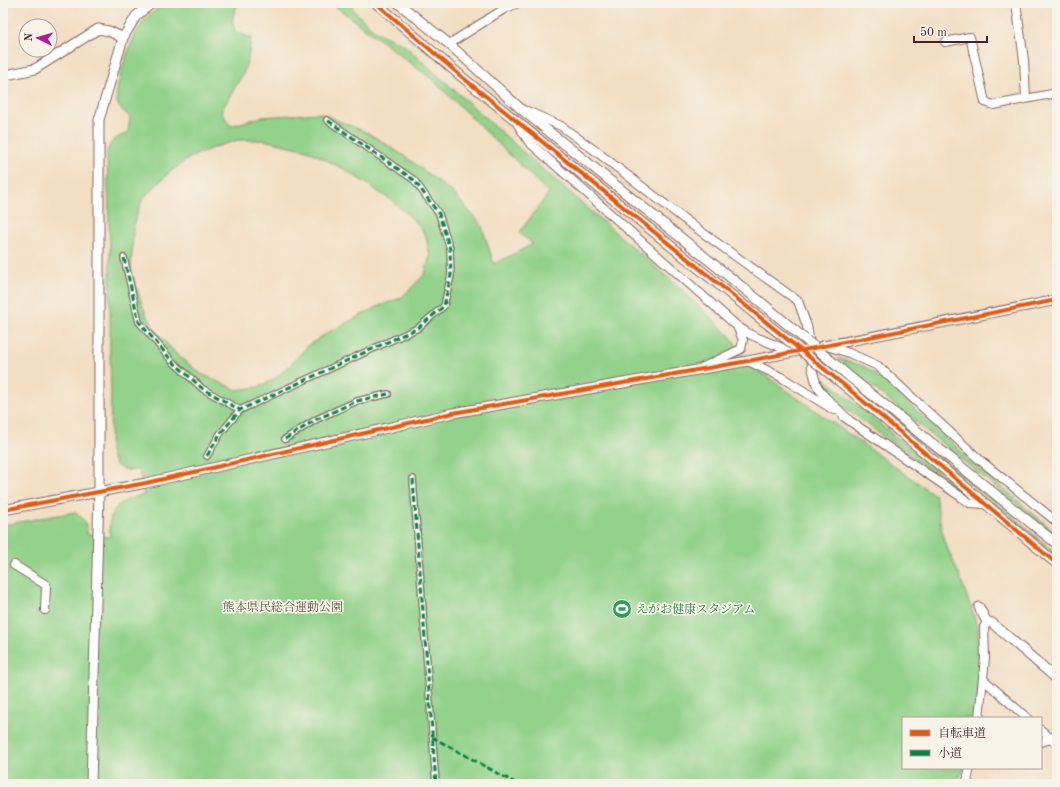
<svg xmlns="http://www.w3.org/2000/svg" width="1060" height="787" font-family="'Old Standard TT','Noto Serif JP',serif">
<style>
.green{fill:#92d28a;stroke:#6e785a;fill-rule:evenodd}
.lines{fill:none;stroke-linecap:round;stroke-linejoin:round}
.pedestrian-casing{stroke:#856260;stroke-width:8}
.minor-casing{stroke:#856260;stroke-width:10}
.tertiary-casing{stroke:#856260;stroke-width:11}
.pedestrian{stroke:#fff;stroke-width:5.5}
.minor{stroke:#fff;stroke-width:8}
.tertiary{stroke:#fff;stroke-width:9}
.tertiary-bridge-casing{stroke:#856260;stroke-width:11;stroke-linecap:butt}
.tertiary-bridge{stroke:#fff;stroke-width:9}
.quiet{stroke:#00873e;stroke-width:3;stroke-dasharray:6 3;stroke-linecap:butt}
.cycleway-casing{stroke:#f7f3e8;stroke-width:6}
.cycleway{stroke:#e8590c;stroke-width:4}
.labels{text-anchor:middle;stroke-width:3.5;stroke-linejoin:round;paint-order:stroke}
.park-label{font-size:12px;fill:#605548;stroke:#f7f3e8}
.leisure-label{font-size:12px;fill:#27864d;stroke:#f7f3e8;text-anchor:start}
</style>
<rect width="100%" height="100%" fill="#f7f3e8"/>
<filter id="ink" filterUnits="userSpaceOnUse"><feTurbulence type="fractalNoise" baseFrequency=".025" numOctaves="2"/><feDisplacementMap in="SourceGraphic" scale="8" xChannelSelector="R" yChannelSelector="G"/><feConvolveMatrix kernelMatrix="1 2 1 2 8 2 1 2 1" color-interpolation-filters="sRGB"/></filter>
<filter id="wash" filterUnits="userSpaceOnUse"><feTurbulence type="fractalNoise" baseFrequency=".012" numOctaves="4" result="noise"/><feDisplacementMap in="SourceGraphic" scale="16" xChannelSelector="R" yChannelSelector="G"/><feGaussianBlur stdDeviation="0.9" result="paint"/><feColorMatrix in="noise" values="0 0 0 0 0 0 0 0 0 0 0 0 0 0 0 0 0 1.4 0 .05"/><feComposite in="paint" operator="in"/></filter>
<g filter="url(#wash)">
<rect width="100%" height="100%" fill="#f2dec2"/>
<path class="green" d="M167 3H238L232 20 235 31 251 38 248 59 243 74 221 111 230 126 262 117 320 113 368 133 406 157 453 193 481 224 494 264 533 244 519 233 549 193 433 80 331 3H350L355 12 376 32 404 45 539 166 674 283 730 336 748 363 935 495 944 541 959 574 978 627 979 680 975 718H903V768H965L955 784H3V525L75 512C84 519 87 523 87 534L110 537C110 531 109 523 111 517 115 502 131 498 144 495L139 470C122 471 115 470 110 451L111 392 110 349V250L107 153C109 141 117 137 128 133L130 118C126 113 118 108 117 102 113 88 133 34 142 23 148 15 159 8 167 3ZM238 140H264L307 150 344 169 391 200 417 223 426 236 430 256 425 274 401 298 379 306 329 332 310 344 289 366 273 380 258 387 237 390 201 374 176 354 155 330 144 310 131 271 133 230 136 216 143 198 170 172 189 158 215 147Z
M837 358 863 366 880 377 983 471 1057 534V537Z
M823 361 1007 511 1057 555V557L1024 528 821 362Z
M816 372 965 493V495H963L829 396 822 388Z"/>
</g>
<g filter="url(#ink)">
<g class="lines">
<g class="pedestrian-casing">
<path id="pedestrian" d="M124 258 139 322 172 361 203 389 240 410
M285 439 317 419 357 401 388 394
M207 456 220 434 240 410 418 328 444 306 451 275 450 249 439 214 414 180 327 120
M413 479 436 784"/>
</g>
<g class="minor-casing">
<path id="minor" d="M1016 3 1024 60 1026 98
M945 42 970 37 985 102 994 105 1057 93
M449 44 504 9 518 3
M527 111 561 126 597 152 692 225 798 301 807 326 811 349 812 368 817 386 825 397 848 419
M517 123 529 142 737 326 743 340 741 349 701 368
M737 326 751 335 792 352
M824 345 849 353 878 366 981 461 1057 522
M748 361 781 377 834 410
M844 417 970 503 984 504
M14 565 46 585 45 610
M984 680 1027 718
M979 718 985 658 984 627 987 622
M1041 730 1057 744
M1041 742 1051 739 1057 734
M969 784 967 781 970 768"/>
</g>
<g class="tertiary-casing">
<path id="tertiary" d="M376 3 462 77 755 314
M398 3 449 44 521 109 762 303
M3 74H11L35 69 98 29 109 31 123 38
M850 377 1057 544
M844 385 1057 564
M3 510 146 483 453 413 748 361 1057 300
M979 607 987 622 992 623 1057 679
M91 784 99 492V120L123 38 136 16 152 3
M965 784 967 781"/>
</g>
<use href="#pedestrian" class="pedestrian"/>
<use href="#minor" class="minor"/>
<use href="#tertiary" class="tertiary"/>
<g class="tertiary-bridge-casing">
<path id="tertiary-bridge" d="M762 303 850 377
M755 314 844 385"/>
</g>
<use href="#tertiary-bridge" class="tertiary-bridge"/>
<path class="quiet" d="M124 258 139 322 172 361 203 389 240 410
M285 439 317 419 357 401 388 394
M207 456 220 434 240 410 418 328 444 306 451 275 450 249 439 214 414 180 327 120
M413 479 436 784
M432 737 517 784
M598 784 601 777"/>
<g class="cycleway-casing">
<path id="cycleway" d="M376 3 462 77 844 385 1057 564
M3 510 146 483 453 413 748 361 1057 300"/>
</g>
<use href="#cycleway" class="cycleway"/>
</g>
</g>
<defs>
<g id="stadium-disc" transform="scale(1)"><circle r="9.5" fill="#2e9e5b" stroke="#f7f3e8"/><path d="M0-5a6.5 5 0 1 0 0 10a6.5 5 0 1 0 0-10ZM-3.5-1.8h7v3.6h-7Z" fill="#fff"/></g>
</defs>
<g fill-rule="evenodd">
<use href="#stadium-disc" x="622" y="609"/>
</g>
<g class="labels">
<g class="park-label">
<text x="283" y="611">熊本県民総合運動公園</text>
</g>
<g class="leisure-label">
<text x="636" y="613">えがお健康スタジアム</text>
</g>
</g>
<rect width="1060" height="787" fill="none" stroke="#f7f3e8" stroke-width="16"/>
<rect x="902" y="717" width="140" height="52" fill="#f7f3e8" stroke="#b29e9c"/>
<rect x="910" y="730" width="20" height="6" fill="#e8590c" stroke="#b29e9c"/>
<text x="938" y="737" font-size="12" fill="#4a1f2b">自転車道</text>
<rect x="910" y="750" width="20" height="6" fill="#00873e" stroke="#b29e9c"/>
<text x="938" y="757" font-size="12" fill="#4a1f2b">小道</text>
<g transform="translate(38 38) rotate(275)"><circle r="19" fill="#f7f3e8" stroke="#b29e9c"/>
<path d="M0-3L7 15L0 10L-7 15Z" fill="#b5179e"/>
<text y="-6" font-size="11" font-weight="bold" text-anchor="middle" fill="#4a1f2b">N</text>
</g>
<path d="M914 36v6h73v-6" fill="none" stroke="#4a1f2b" stroke-width="2"/>
<text x="920" y="36" font-size="12" fill="#4a1f2b" stroke="#f7f3e8" stroke-width="3" paint-order="stroke">50 m</text>
</svg>
